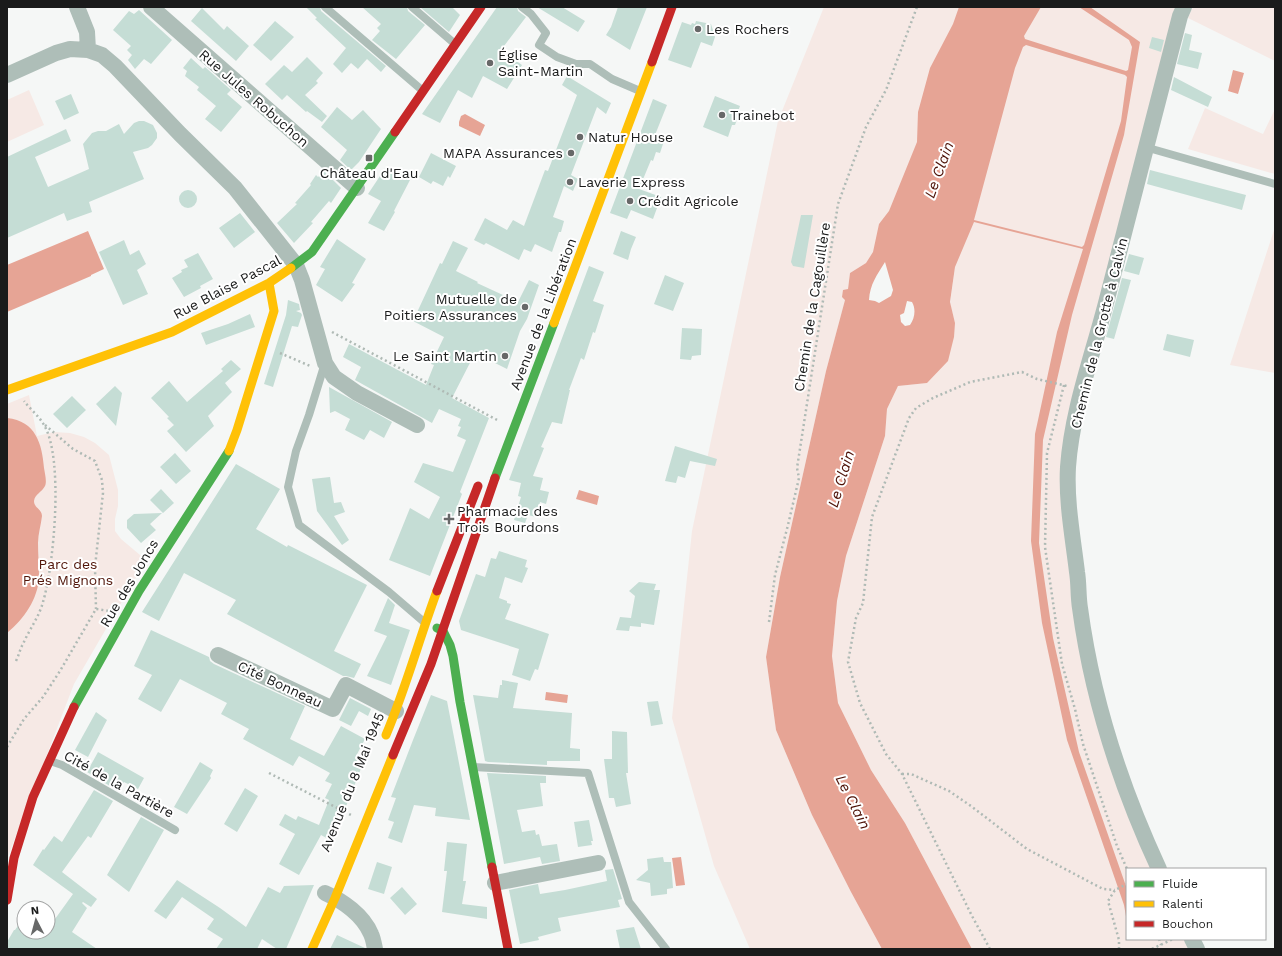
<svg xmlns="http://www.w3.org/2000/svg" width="1282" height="956" font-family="'Work Sans',sans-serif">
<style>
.green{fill:#f6e9e5}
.water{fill:#e6a495;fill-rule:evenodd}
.building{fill:#c5ddd5}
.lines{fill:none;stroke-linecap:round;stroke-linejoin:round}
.path{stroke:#afbab5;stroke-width:2.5;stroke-dasharray:2 3;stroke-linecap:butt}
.lane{stroke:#aebeb8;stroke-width:8}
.street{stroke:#aebeb8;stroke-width:16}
.fast{stroke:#4caf50;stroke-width:9}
.slow{stroke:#ffc107;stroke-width:9}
.jam{stroke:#c62828;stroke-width:9}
.poi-dot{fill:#676868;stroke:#fff;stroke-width:1.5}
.labels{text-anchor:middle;stroke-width:4;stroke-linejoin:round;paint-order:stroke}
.poi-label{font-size:14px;fill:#1a1b1b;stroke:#fff;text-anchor:start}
.street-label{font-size:14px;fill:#1a1b1b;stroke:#fff}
.park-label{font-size:14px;fill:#511509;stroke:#fff}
.water-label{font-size:15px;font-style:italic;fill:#4d1106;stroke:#fff}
</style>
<rect width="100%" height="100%" fill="#f5f7f6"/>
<path class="green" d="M824 7H1179L1068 468 1091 671 1159 869H1127V939H1192L1197 949H972L905 823 871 770 838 703 832 656 837 601 846 556 885 436 887 409 898 386 927 383 955 323 950 303 955 267 874 252 866 263 850 273 848 289 826 371 780 577 766 657 776 730 812 815 851 892 882 949H750L714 866 672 718 692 531 778 121Z
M1193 7H1275V61L1188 18Z
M29 90 44 125 7 142V100Z
M1205 108 1263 134 1275 109V174L1188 149Z
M1275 227V373L1230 365Z
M29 395 37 436 54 432 70 433 84 437 95 443 109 455 118 490V506L115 519V531L121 539 146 560 74 684 7 859V404Z"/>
<path class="water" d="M959 7H1041L1024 36 1025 39 1126 71 1128 70 1132 47 1129 40 1079 7H1090L1140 42 1124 135 1072 315 1043 440 1039 543 1053 638 1079 752 1127 889V922L1124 905 1067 740 1042 623 1031 541 1035 434 1057 332 1083 249 974 222 955 267 950 302 955 323 954 337 948 361 927 383 898 386 887 409 885 436 846 556 837 601 832 656 838 703 871 770 905 823 972 949H882L851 892 812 815 776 730 766 657 780 577 826 371 845 300 842 297 843 290 848 289 850 273 866 263 873 252 879 224 889 211 917 142 918 112 930 68 953 24ZM1026 45 1125 75 1127 77 1121 121 1084 245 1082 247 974 220 1015 68 1023 47ZM885 262 893 290 891 296 879 303 875 301 869 300C870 284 877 275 885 262ZM907 301 912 302C916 309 915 318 910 325L905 326 901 322 900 315 904 313Z
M1233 70 1244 73 1238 94 1228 91Z
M465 114 485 125 480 136 459 126V122L461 116Z
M88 231 104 269 91 275V276L7 312V265Z
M7 418C36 421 42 444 44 468 45 474 47 482 45 486 42 492 35 494 34 501 34 508 42 509 42 516 41 525 38 534 38 543 38 554 39 566 39 577 38 599 24 619 7 633Z
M579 490 599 496 597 505 576 499Z
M546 692 568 695 567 703 545 700Z
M681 857 685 885 676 886 672 858Z"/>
<path class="building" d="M306 7H320L321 11 386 66 381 72 367 59 358 69 351 63 342 73 333 64 346 48 315 19 317 18Z
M362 7H407L408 11 425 25 396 59 372 40 380 31 377 28 381 24Z
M420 7H452L460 15 449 32Z
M497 7H517L518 11 526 17 501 50 522 65 507 89 483 76 472 98 458 90 440 123 422 114Z
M537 7H562L585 21 578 32Z
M618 7H647L630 50 606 35 611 27Z
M202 8 224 30 227 26 249 46 236 61 191 21Z
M139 10 172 40 151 64 144 59 135 69 128 60 132 55 127 50 131 46 113 30 129 11 134 14Z
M275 21 294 37 271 61 253 45Z
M696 21 711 24 715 37 712 46 701 42 691 68 668 60 682 22 691 25 692 23 695 24Z
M1185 33 1192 35 1189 50 1202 53 1198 69 1177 64Z
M1152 37 1164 40 1161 52 1149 48Z
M307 57 323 73 316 81 318 83 305 95 327 116 322 122 307 111 306 112 287 95 282 100 265 84 284 65 292 72Z
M191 58 203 69 205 67 231 90 227 94 242 107 221 132 205 119 216 106 197 90 199 87 185 76 187 71 183 68Z
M567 76 611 103 606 114 597 107 571 175 578 179 573 191 564 186 553 217 564 221 561 232H559L552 252 535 244 531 252 524 249 519 260 486 243 484 245 474 240 485 218 507 230 513 220 524 226 545 170 548 171 577 95 562 85Z
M1174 77 1212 97 1208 107 1171 90Z
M71 94 79 113 64 120 55 101Z
M715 96 740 106 737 114 738 117 735 125H732L728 137 703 127Z
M653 99 667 105 655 135 665 138 660 153 656 152 653 161 651 160 639 189 661 197 653 219 631 210 627 219 610 213Z
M337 107 352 120 363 110 381 129 359 162 351 170 340 160 347 150 321 127Z
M139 121H144L153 125 157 133V138L152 145 148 148 133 152 144 179 89 202 92 212 67 221 64 213 7 238V157L66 129 71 141 35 157 48 187 89 169 83 144 92 133 98 131H106L119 124 124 134 134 123Z
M431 153 456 166 450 178 448 176 443 186 433 181 431 184 419 177Z
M386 167 410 180 396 207 394 211 395 212 384 231 368 223 381 201 368 194Z
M1150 170 1246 195 1242 210 1147 184Z
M324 171 341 188 331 203 329 201 311 222 313 223 294 243 277 223 297 204 295 203 311 185 310 184 316 175 318 177Z
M179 199a9 9 0 1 1 18 0a9 9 0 1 1-18 0Z
M240 213 255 232 234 248 219 228Z
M801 215H813L804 268 793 266 791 262Z
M621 231 636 237 631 249 628 260 613 254Z
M337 239 366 259 352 283 355 284 342 302 316 285 325 269 320 267Z
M124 240 130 255 139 250 146 264 137 270 148 294 123 305 99 252Z
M453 241 468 248 456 271 478 282 477 283 518 302 529 280 539 285 527 319 520 331 507 369 475 353 452 398 489 418 460 492 462 494 430 576 389 560 410 508 429 519 440 497 414 482 423 463 453 472 466 440 457 436 461 427 458 426 461 419 439 409 432 423 355 380 361 367 343 357 349 344 426 385 434 365 431 364 444 337 413 321 440 263 442 264Z
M198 253 213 279 200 286 201 288 184 297 172 278 182 272 181 270 188 267 184 260Z
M1129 254 1144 258 1139 275 1124 271Z
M589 266 604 272 593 301 604 305 595 333 593 332 584 360 581 358 569 390H570L562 424 552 422 541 447 544 448 533 476 543 478 540 490 549 492 546 504 540 502 536 517 528 515 525 523 514 520 521 497 518 496 521 483 509 480Z
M665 275 684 283 673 311 654 304Z
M1122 278 1131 280 1114 339 1106 337Z
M288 300 299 304 300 310 296 311 301 313 302 315 298 327 292 326 273 387 264 384 286 315Z
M250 314 255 327 206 345 201 333 228 324Z
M682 328 702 329 701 355 692 356 691 360 680 359Z
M1167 334 1194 340 1190 357 1163 350Z
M231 360 241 369 225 383 232 392 208 416 214 426 186 452 167 431 174 425 167 418 169 417 151 398 169 381 187 402 223 371 221 369Z
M115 386 122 393 116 426 96 404Z
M329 387 392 422 384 438 370 430 364 440 345 430 350 419 335 411 330 413Z
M72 396 86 410 67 428 53 414Z
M675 446 717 459 715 466 690 461 685 478 678 476 676 483 665 481Z
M175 453 191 471 176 484 160 467Z
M236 464 280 489 256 529 287 547 288 545 367 585 334 651 361 664 354 678 346 676H343L227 614 236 600 184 573 159 621 142 612Z
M330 477 334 503 341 502 345 512 334 516 349 540 342 545 317 511 312 479Z
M161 489 174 503 163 513 150 500Z
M162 513 150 524 156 530 141 543 127 528V520L134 514Z
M499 551 527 560 525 567 528 568 522 583 505 577 499 598 507 601V603L511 604 505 619 549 634 538 670 535 669 530 681 512 675 519 649 461 630 459 621 476 574 485 577 491 558 496 559Z
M639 582 656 584 654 590H660L654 625 641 623V627L630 626 629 631 616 630 620 617 631 618 635 596 629 591Z
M388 598 395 605 389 623 410 630 391 685 367 676 387 636 374 631Z
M151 630 209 657 210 661 214 664 305 706 290 739 324 756 341 726 365 739 355 758 363 762 359 774 332 841 321 835 299 875 279 864 295 834 279 825 285 814 296 820 298 816 319 825 329 800 325 798 332 784 325 781 330 773 299 756 293 766 243 739 249 729 221 714 227 703 180 679 161 712 138 699 152 675 134 666Z
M502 680 518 683 513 708 572 713 570 748 580 749V761H547V765L488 762 485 761 473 695 498 698 500 685H502Z
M431 695 447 701 470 820 435 816 436 808 414 805 402 843 388 838 394 822 388 820 396 798 391 797 413 740Z
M350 698 371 709 368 716 359 711 351 726 339 720Z
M658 701 663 724 651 726 647 702Z
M96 712 107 720 88 757 75 750Z
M612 731 627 732 628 773H626L631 804 616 807 614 798H609L604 759H612Z
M98 752 144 778 138 789 124 782 118 791 87 772Z
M200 762 213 770 210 776 211 778 187 814 174 807Z
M487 773 546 776V783H540L543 806 517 810 522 832 535 830 536 835 539 834 542 846 557 844 560 861 542 864 540 857 504 864Z
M245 788 258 796 237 832 224 824Z
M94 790 113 801 91 838 88 836 62 872 97 899 91 907 83 902 82 903 87 908 72 932 97 949H7V942L14 930H15L24 917V932H48V914L55 919 73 894 33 865 43 849 44 850 54 836 62 842Z
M141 817 164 830 129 892 107 875Z
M589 820 593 841H591L592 845 578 847 574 822Z
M447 842 467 844 463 881H466L462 904 487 907V919L442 912 447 871H444Z
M663 857 664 862H671L673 888 667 889V894L651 896 650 883 636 880 648 870 647 859Z
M377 862 392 867 384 894 368 889Z
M613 869 622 899 618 900 620 907 558 918 561 931 538 937 539 940 520 944 509 890 538 884 540 894 565 890 607 881 605 870Z
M177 880 220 908 246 927 268 887 280 893 284 886 314 885 286 949H277L262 939 257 949H216L223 939 207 929 214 919 182 897 166 919 154 911Z
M402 887 417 904 405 915 390 898Z
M634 927 641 949H620L616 930Z
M337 935 365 948V949H330Z"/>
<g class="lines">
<path class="path" d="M508 55 511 51
M332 332 499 421
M280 353 310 366
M1064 385 1047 453 1045 547 1062 664 1075 709 1083 744 1117 846 1127 869
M45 425 73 449 95 461 102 480 103 493 95 567 96 609
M769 622 775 575 788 525 799 478 797 468 838 204 866 127 886 90 917 7
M16 661C19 655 20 649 23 644 29 630 39 617 43 602 54 565 64 458 44 425 39 416 30 409 24 401
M7 747 24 719 43 697 60 671 96 609 109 611
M269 773 351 815
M902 774H911L949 791 971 806 1027 849 1103 889 1115 890
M1159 939 1161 945
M990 949 972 916 902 774 886 754 860 703 848 662 856 618 863 603 872 517 909 418 916 408 933 398 970 382 1022 372 1037 379 1067 386
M1119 949V940L1108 901 1115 890 1127 884
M1152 949 1173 939"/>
<path class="lane" d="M325 7 423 91
M412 7 455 44
M522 7 531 14 546 33 539 45 557 57 576 64H590L612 79 640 91
M1146 148 1152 149 1275 184
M325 363 309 415 296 451 288 487 299 525 389 592 424 622
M50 761 62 765 175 830
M473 767 588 773 629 902 666 949"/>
<path class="street" d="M77 7 87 32 88 50
M151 7 357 188
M7 75 56 53 70 49 88 50 102 55 115 66 180 134 235 188 296 265 302 280 325 363 334 377 357 393 417 425
M218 655 333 709 346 685 396 711
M1159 869C1121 787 1092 698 1080 608 1078 596 1079 584 1077 572 1073 538 1066 502 1068 467 1072 411 1092 357 1106 303 1131 208 1155 112 1180 16L1184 7
M495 883 598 863
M325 893C343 901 363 915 371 934 373 938 374 944 375 949
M1192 939 1197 949"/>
<path class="fast" d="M291 268 312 252 395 132
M495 478 554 323
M437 628 443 631 450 645 453 656 460 702 492 867
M74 707 139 591 229 451"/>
<path class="slow" d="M554 323 652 62
M7 390 172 332 269 283 291 268
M229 451 237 430 274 311 269 283
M386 735C406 688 419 639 437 591
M312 949 335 898 393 755"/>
<path class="jam" d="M652 62 672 7
M395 132 481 7
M437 591 478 486
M393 755 431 664 495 478
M492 867 508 949
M7 900 14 858 33 797 74 707"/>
</g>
<g class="poi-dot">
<circle cx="698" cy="29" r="4"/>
<circle cx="490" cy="63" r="4"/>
<circle cx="722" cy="115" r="4"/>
<circle cx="580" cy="137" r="4"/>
<circle cx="571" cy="153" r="4"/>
<rect x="365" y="154" width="8" height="8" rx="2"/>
<circle cx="570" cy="182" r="4"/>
<circle cx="630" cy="201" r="4"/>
<circle cx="525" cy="307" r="4"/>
<circle cx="505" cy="356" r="4"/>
<path d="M447 513h4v4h4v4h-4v4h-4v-4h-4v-4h4z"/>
</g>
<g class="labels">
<g class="poi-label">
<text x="706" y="34">Les Rochers</text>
<text x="498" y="60">Église<tspan x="498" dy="16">Saint-Martin</tspan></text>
<text x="730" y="120">Trainebot</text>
<text x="588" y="142">Natur House</text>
<text x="563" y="158" text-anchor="end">MAPA Assurances</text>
<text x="369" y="178" text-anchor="middle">Château d'Eau</text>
<text x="578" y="187">Laverie Express</text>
<text x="638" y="206">Crédit Agricole</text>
<text x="517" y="304" text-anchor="end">Mutuelle de<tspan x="517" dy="16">Poitiers Assurances</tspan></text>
<text x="497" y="361" text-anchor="end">Le Saint Martin</text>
<text x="457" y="516">Pharmacie des<tspan x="457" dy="16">Trois Bourdons</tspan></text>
</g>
<g class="street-label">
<text transform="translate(254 98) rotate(41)" y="5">Rue Jules Robuchon</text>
<text transform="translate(227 287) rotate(-28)" y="5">Rue Blaise Pascal</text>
<text transform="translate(812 307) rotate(-81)" y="5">Chemin de la Cagouillère</text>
<text transform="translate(543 314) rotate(-69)" y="5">Avenue de la Libération</text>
<text transform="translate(1099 333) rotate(-76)" y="5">Chemin de la Grotte à Calvin</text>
<text transform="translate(129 583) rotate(-59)" y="5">Rue des Joncs</text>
<text transform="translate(280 684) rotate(25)" y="5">Cité Bonneau</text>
<text transform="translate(352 782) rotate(-68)" y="5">Avenue du 8 Mai 1945</text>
<text transform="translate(119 784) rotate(29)" y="5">Cité de la Partière</text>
</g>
<g class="park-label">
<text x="68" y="569">Parc des<tspan x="68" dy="16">Prés Mignons</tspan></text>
</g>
<g class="water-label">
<text transform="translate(939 170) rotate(-70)" y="5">Le Clain</text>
<text transform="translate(841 479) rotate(-73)" y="5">Le Clain</text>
<text transform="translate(853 802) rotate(63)" y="5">Le Clain</text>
</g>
</g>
<rect width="1282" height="956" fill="none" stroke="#1a1b1b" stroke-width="16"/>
<rect x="1126" y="868" width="140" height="72" fill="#ffffff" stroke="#a3a4a4"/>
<rect x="1134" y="881" width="20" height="6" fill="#4caf50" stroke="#a3a4a4"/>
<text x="1162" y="888" font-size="12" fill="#1a1b1b">Fluide</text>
<rect x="1134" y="901" width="20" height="6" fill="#ffc107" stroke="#a3a4a4"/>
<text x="1162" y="908" font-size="12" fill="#1a1b1b">Ralenti</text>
<rect x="1134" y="921" width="20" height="6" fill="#c62828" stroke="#a3a4a4"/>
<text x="1162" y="928" font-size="12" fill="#1a1b1b">Bouchon</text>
<g transform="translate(36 920) rotate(354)"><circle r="19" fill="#ffffff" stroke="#a3a4a4"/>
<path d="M0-3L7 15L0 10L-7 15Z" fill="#676868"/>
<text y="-6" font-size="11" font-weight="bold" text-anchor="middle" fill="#1a1b1b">N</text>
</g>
</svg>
